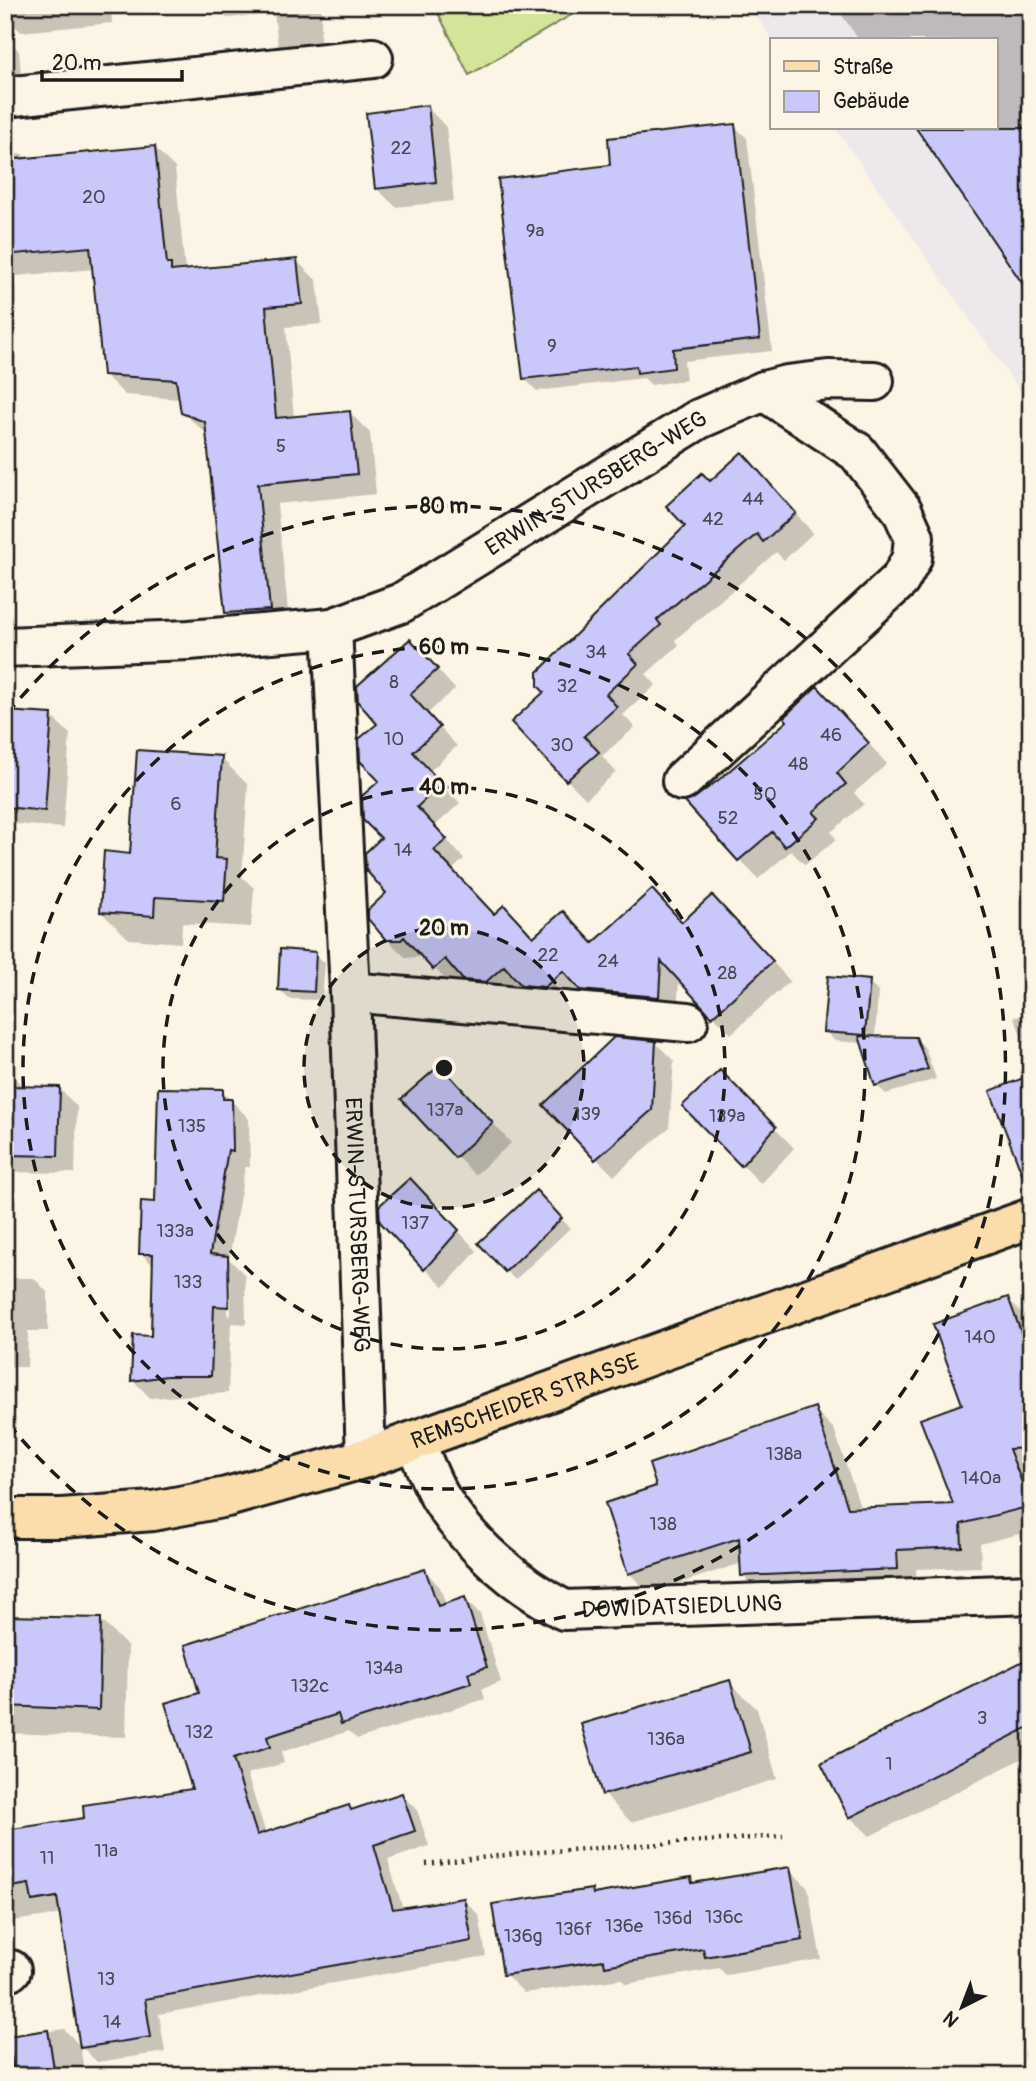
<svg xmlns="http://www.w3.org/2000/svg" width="1036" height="2081" font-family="Pangolin,sans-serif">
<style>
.built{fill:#ede8eb}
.green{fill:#d4e599;stroke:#78805a;stroke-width:2}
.shadow{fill:#0003;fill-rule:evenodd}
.building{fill:#cac8fa;stroke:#1c1c1c;stroke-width:2}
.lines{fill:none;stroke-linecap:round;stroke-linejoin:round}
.minor-casing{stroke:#1c1c1c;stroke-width:44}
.major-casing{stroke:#1c1c1c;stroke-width:44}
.path{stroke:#1c1c1c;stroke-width:4.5;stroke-dasharray:2 5;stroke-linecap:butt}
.minor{stroke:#fcf5e5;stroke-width:38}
.major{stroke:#faddab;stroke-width:38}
.ring{fill:none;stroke:#1c1c1c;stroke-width:3.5;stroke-dasharray:12 9}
.labels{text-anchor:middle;stroke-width:6;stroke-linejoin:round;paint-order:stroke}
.number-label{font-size:19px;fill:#484754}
.street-label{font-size:23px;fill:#1c1c1c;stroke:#fcf5e5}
.centre{fill:#1c1c1c;stroke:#fcf5e5;stroke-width:3.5}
.ring-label{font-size:21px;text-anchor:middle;font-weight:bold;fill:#1c1c1c;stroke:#fcf5e5;stroke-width:6;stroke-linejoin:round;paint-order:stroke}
</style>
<rect width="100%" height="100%" fill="#fcf5e5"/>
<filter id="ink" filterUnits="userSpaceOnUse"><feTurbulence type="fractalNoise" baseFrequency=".0143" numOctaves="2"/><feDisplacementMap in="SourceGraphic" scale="14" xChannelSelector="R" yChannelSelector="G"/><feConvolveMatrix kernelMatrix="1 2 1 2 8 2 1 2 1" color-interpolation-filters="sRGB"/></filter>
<g filter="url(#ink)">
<path class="built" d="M748 5H1031V406L835 128H996V40H773Z"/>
<path class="green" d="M434 5H588L469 75Z"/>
<path class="shadow" d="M5 5H111L112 23 21 32 5 16Z
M213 5H322L319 62 297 64 278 45 274 14 227 18Z
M835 5H1031V293L918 128H996V40H859Z
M5 41H9L19 51 22 84 5 89Z
M427 107 446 127 454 201 396 207 376 188Z
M734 126 747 138 772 351 684 361 686 380 651 385 644 378 537 391 524 378 612 167Z
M155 148 175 168 185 271 297 261 317 281 322 324 286 327 294 418 350 413 370 433 376 494 277 504 290 630 247 633 227 612 208 435 182 412 180 399 125 395 104 374 94 269 5 277V155L22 154 28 160Z
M761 474 813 533 784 560 776 552 675 640 679 645 646 674 656 685 623 715 635 727 602 756 616 772 586 799 567 780 546 692 687 526 710 483Z
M429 660 455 689 427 714 457 746 430 771 460 803 435 826 464 859 452 870 494 916 534 939 594 945 730 915 790 981 731 1034 679 979 677 1015 601 1008 582 989 564 1005 541 1003 522 984 505 1000 483 998 463 978 453 987 436 970 453 954 406 958 387 939 389 893 379 724Z
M836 707 887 764 854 793 864 804 831 832 836 839 805 865 791 851 758 879 739 859Z
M5 712 51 716 70 734 63 828 5 823Z
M221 758 248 785 242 877 254 888 251 927 182 923 181 943 129 939 101 912 132 856Z
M315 954 325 963 322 1000 289 999 279 989Z
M869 982 878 992 875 1038H915L925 1048 936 1079 886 1094 876 1085 863 1043 835 1041 825 1031Z
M1031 1015V1061L1014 1017Z
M656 1043 674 1061 669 1128 614 1176 596 1158Z
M5 1068 25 1088H59L77 1107 75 1173 5 1172Z
M720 1072 794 1148 761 1184 685 1106Z
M459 1086 511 1143 475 1175 456 1156Z
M222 1091 249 1119 250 1167H245L229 1259 245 1275 246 1324 231 1323 228 1393 150 1398 133 1380 153 1338 155 1267 141 1253ZM227 1270H230L231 1315 228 1316Z
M536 1192 570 1228 515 1280 480 1243Z
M429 1199 477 1251 444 1287 425 1268Z
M5 1278H34L48 1293V1331H28L27 1367H5Z
M1008 1299 1028 1319 1031 1327V1468H1027L1031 1477V1531L980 1544 981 1567 916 1569 917 1589 763 1596 743 1576 742 1563 649 1593 629 1573 659 1488 814 1409 834 1429 861 1509 956 1506 964 1405Z
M425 1571 440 1587 446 1605 465 1599 480 1614 501 1682 482 1689 485 1699 357 1739 349 1731 281 1752 284 1763 247 1774 266 1834 349 1807 353 1811 402 1795 417 1810 429 1846 388 1860 403 1909 464 1900 479 1915 486 1956 159 2014 165 2052 97 2062 82 2047 62 1914 5 1922V1833L86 1819 194 1790 201 1694Z
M5 1618 101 1620 128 1647 126 1737 5 1733Z
M1031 1659V1754L870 1836 850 1817Z
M729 1682 757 1709 777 1779 631 1822 604 1794Z
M789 1869 808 1888 821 1959 726 1975 719 1968 626 1984 621 1979 524 1993 505 1974 591 1891 596 1895 690 1879 696 1885Z
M64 2029 80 2046 85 2076H5V2038Z
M821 2066 831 2076H799Z"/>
<path class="building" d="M428 105 436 182 375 189 366 113Z
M735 124 760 339 673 349 674 368 637 373 636 366 523 379 498 179 610 165 608 138Z
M916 128H1031V296Z
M155 146 167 264H171V271L297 259 302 304 266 307 276 418 350 411 357 474 258 484 270 610 225 613 205 422 181 413 176 380 103 375 90 247 5 255V160Z
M742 452 796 513 763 542 757 534 657 620 661 625 629 654 638 664 606 694 617 707 584 736 599 752 566 781 511 722 544 692 538 686V672L685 526 666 506 702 473 710 481Z
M410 639 438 669 410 694 440 727 413 752 442 784 417 807 447 839 434 850 494 914 504 905 533 937 563 911 593 943 652 889 682 922 712 895 773 961 712 1017 661 961 659 997 580 990 563 971 545 987 521 985 504 966 486 982 463 980 445 959 433 970 404 937 401 940H386L368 919V910L386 893 366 870 365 853 381 838 363 820 362 796 379 781 360 761 359 739 377 724 358 702 357 686Z
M817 686 869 743 837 773 846 784 813 812 819 818 785 847 772 832 738 861 685 802 696 797 721 778 787 721 784 717Z
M5 711 52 714 45 811 5 807Z
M137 750 222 756 215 858 227 859 224 901 155 897 154 916 100 912 104 851 130 854Z
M280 949 316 952 314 992 278 990Z
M828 976 870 980 865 1035 823 1032Z
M859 1036 916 1037 928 1069 875 1086Z
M614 1037 656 1041 652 1110 595 1160 543 1105Z
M440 1065 493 1123 455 1158 401 1099Z
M720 1070 776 1127 741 1166 682 1106Z
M1031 1075V1188L1028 1189 990 1091Z
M5 1086 60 1087 58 1156 5 1155Z
M158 1088 223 1089V1099H232L233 1151 228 1150 210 1254 228 1256 229 1307 214 1306 211 1376H167L131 1381 133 1335 151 1336 153 1254H139L141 1201 155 1202Z
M410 1178 459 1230 424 1270 380 1222 379 1206Z
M536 1190 562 1218 505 1272 478 1243Z
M1008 1297 1031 1359V1448L1009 1449 1031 1506 961 1524 962 1547 897 1550 898 1569 741 1576 739 1538 628 1574 605 1503 656 1486 649 1464 815 1407 848 1508 953 1504 920 1419 962 1404 933 1324Z
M425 1569 438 1606 465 1597 487 1667 468 1673 471 1683 341 1724 338 1714 267 1737 270 1747 233 1759 257 1835 349 1805 351 1810 402 1793 415 1831 374 1845 393 1909 464 1898 472 1941 145 1999 151 2037 80 2048 57 1897 32 1901 29 1884 5 1888V1830L84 1818 83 1805 192 1789 165 1703 199 1693 185 1645Z
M5 1616 101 1618 99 1710 5 1706Z
M1031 1657V1726L849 1818 821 1763Z
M730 1680 751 1752 602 1795 581 1724Z
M790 1867 803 1940 705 1957 703 1949 605 1966 604 1960 503 1975 492 1904 592 1889 593 1894 691 1877 692 1883Z
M48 2030 54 2069 14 2074 8 2036Z"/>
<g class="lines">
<g class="minor-casing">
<g id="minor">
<path d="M5 97 373 58"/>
<path d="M332 628 350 992 688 1022"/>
<path id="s1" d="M5 647 189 640 332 628 401 603 699 419 764 391 787 385 828 380 874 381"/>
<path d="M682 781 900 580 912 558 914 537 902 510 857 452 764 391"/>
<path id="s2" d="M350 992 366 1458"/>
<path id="s3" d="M415 1442C423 1460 430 1480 440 1497 468 1544 517 1585 564 1610L1031 1594"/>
<path d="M5 1969 11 1970"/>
</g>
</g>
<g class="major-casing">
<g id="major">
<path id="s4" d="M5 1518H62L153 1511 227 1497 366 1458 1031 1218"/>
</g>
</g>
<path class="path" d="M426 1864 524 1853 783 1836"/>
<use href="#minor" class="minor"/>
<use href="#major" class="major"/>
</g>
</g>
<circle cx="444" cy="1068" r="140" fill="#1c1c1c" fill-opacity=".12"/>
<g class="ring">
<circle cx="444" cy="1068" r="140"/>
<circle cx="444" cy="1068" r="281"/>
<circle cx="444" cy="1068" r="421"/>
<path d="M7 714A562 562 0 1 1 7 1422"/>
</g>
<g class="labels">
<g class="number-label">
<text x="401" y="154">22</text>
<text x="94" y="203">20</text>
<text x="535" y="237">9a</text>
<text x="552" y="352">9</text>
<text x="281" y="452">5</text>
<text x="753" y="505">44</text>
<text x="713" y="525">42</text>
<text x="596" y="658">34</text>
<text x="394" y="688">8</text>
<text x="567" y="692">32</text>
<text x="831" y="741">46</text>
<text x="394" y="745">10</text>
<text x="562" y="751">30</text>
<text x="798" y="770">48</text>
<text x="765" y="800">50</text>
<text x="176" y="810">6</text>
<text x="728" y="824">52</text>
<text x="403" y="856">14</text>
<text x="548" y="961">22</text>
<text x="608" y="967">24</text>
<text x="727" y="979">28</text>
<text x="445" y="1116">137a</text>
<text x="587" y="1120">139</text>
<text x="727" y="1122">139a</text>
<text x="192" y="1132">135</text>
<text x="415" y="1229">137</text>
<text x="175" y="1237">133a</text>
<text x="188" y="1288">133</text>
<text x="980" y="1343">140</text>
<text x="784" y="1460">138a</text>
<text x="981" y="1484">140a</text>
<text x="663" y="1530">138</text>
<text x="384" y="1674">134a</text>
<text x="310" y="1692">132c</text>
<text x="982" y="1724">3</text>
<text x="199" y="1738">132</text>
<text x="666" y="1745">136a</text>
<text x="889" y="1770">1</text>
<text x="106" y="1857">11a</text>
<text x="47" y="1864">11</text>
<text x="724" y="1923">136c</text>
<text x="673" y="1924">136d</text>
<text x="624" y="1932">136e</text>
<text x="574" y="1935">136f</text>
<text x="523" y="1942">136g</text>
<text x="106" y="1985">13</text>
<text x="112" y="2028">14</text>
</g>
<g class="street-label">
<text dy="8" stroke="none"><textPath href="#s1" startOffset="630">ERWIN-STURSBERG-WEG</textPath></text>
<text dy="8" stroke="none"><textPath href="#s2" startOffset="233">ERWIN-STURSBERG-WEG</textPath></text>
<text dy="8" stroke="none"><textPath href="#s4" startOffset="537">REMSCHEIDER STRASSE</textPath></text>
<text dy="8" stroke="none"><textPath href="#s3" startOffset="348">DOWIDATSIEDLUNG</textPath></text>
</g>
</g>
<circle cx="444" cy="1068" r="10" class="centre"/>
<g class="ring-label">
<text x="444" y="513">80 m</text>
<text x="444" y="654">60 m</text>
<text x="444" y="794">40 m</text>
<text x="444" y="935">20 m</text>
</g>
<rect width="1036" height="2081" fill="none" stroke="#fcf5e5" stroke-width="28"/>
<rect x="14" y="14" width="1008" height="2053" fill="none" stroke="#1c1c1c" stroke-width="2.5" filter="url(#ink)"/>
<rect x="770" y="38" width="228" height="91" fill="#fcf5e5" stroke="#a29e95" stroke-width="2"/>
<rect x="784" y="61" width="35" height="10" fill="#faddab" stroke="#a29e95" stroke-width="2"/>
<text x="833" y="74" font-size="21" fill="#1c1c1c">Straße</text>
<rect x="784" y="91" width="35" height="21" fill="#cac8fa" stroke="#a29e95" stroke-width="2"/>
<text x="833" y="108" font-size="21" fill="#1c1c1c">Gebäude</text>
<g transform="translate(962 2007) rotate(222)" stroke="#fcf5e5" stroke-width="5" paint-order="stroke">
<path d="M0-5L12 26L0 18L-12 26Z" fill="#1c1c1c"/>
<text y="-10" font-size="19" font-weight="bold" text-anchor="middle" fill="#1c1c1c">N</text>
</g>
<path d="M42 70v10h140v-10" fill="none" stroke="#1c1c1c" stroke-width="3.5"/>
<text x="52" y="70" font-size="21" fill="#1c1c1c" stroke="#fcf5e5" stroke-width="5" paint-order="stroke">20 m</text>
</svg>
